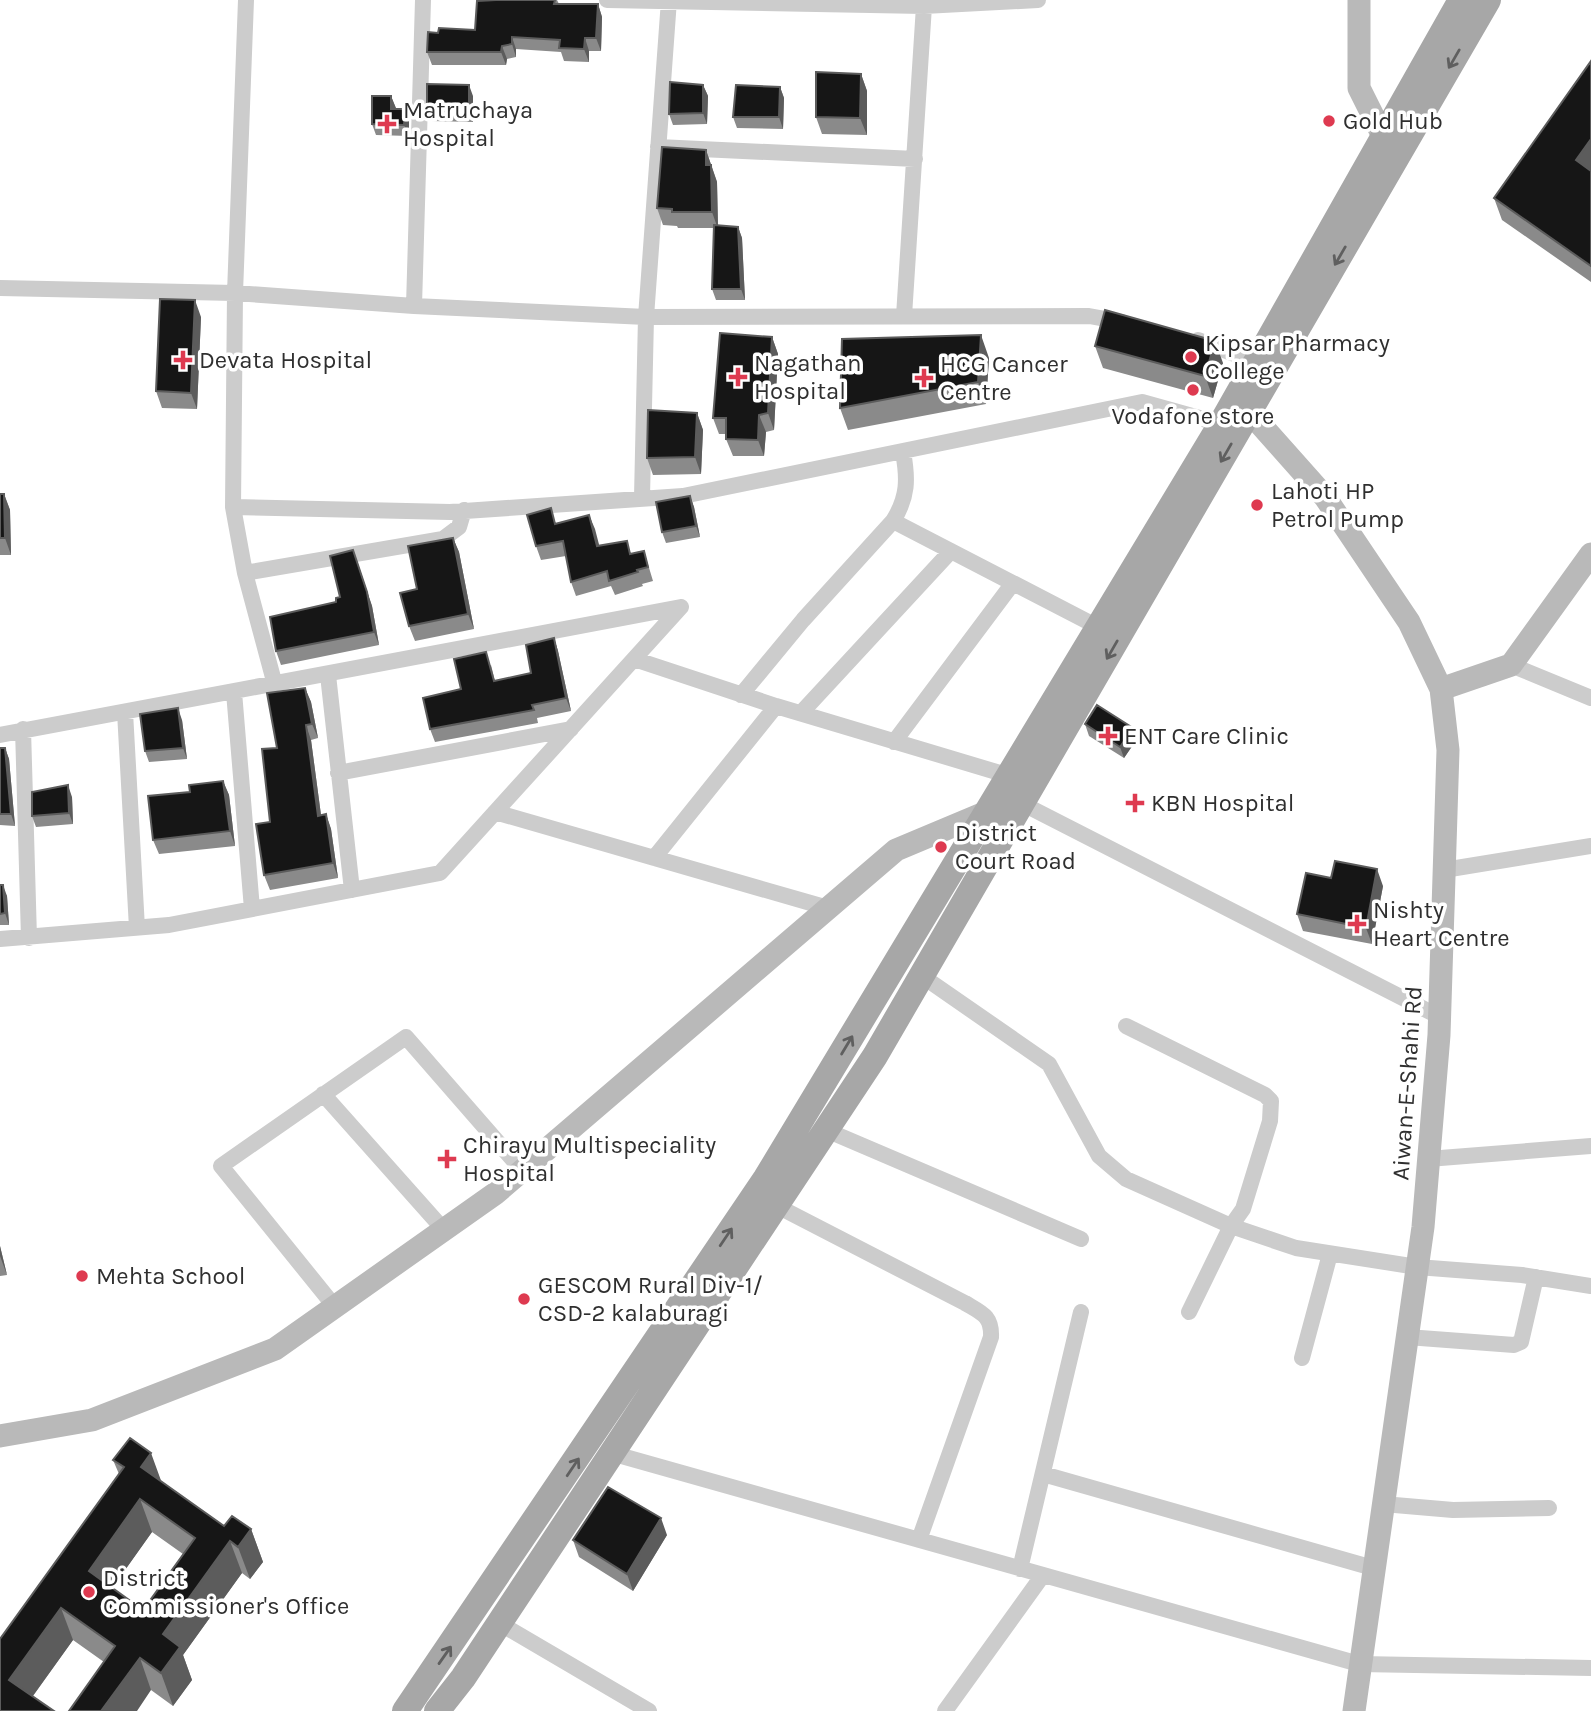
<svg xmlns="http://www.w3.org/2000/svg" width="1591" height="1711" font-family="Karla,sans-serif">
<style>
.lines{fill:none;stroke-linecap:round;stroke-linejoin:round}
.street{stroke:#ccc;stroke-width:16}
.secondary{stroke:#b9b9b9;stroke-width:23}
.primary{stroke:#a7a7a7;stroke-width:26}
.wall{fill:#8a8a8a;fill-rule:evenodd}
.shaded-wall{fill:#5c5c5c}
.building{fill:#161616;stroke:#5c5c5c;stroke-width:2;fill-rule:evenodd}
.oneway{stroke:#5f5f5f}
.poi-dot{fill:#de3a50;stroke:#fff;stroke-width:2.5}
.labels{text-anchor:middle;stroke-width:7;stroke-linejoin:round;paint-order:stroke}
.poi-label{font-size:24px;fill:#2f2f2f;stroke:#fff;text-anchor:start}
.street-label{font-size:24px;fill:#2f2f2f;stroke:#fff}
</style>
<rect width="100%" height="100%" fill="#fff"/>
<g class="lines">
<path class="street" d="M246 0 235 293 233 507 245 573 275 685
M607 0 924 6 1038 0
M658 147 915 159
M0 288 235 293 414 306 646 317 1089 316 1122 322
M414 306 423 0
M904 316 924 6 920 0
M1198 340 1255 362
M642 497 646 317 669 0
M233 507 450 512 683 496 1142 402 1221 424
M893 521 1098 627
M245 573 443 539 459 527 464 510
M634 659 776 706
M1511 665 1591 698
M328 675 352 890
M234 692 252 909
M741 695 803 620 893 521C908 497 908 479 903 452
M125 712 137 928
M801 713 951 551
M23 729 29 938
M0 735 681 607
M894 742 1013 583
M338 773 571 729
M1023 804 1440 1017
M495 812 828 908
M654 858 776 706 1010 776
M1444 870 1591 846
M0 939 169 925 440 873 681 607
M922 976 1049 1064 1099 1156 1126 1179 1231 1226 1296 1248 1417 1267 1522 1275 1591 1286
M1126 1026 1265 1095 1271 1101 1270 1121 1243 1209 1231 1226 1189 1312
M323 1094 444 1230
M826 1130 1081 1239
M1428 1159 1591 1146
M775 1205 965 1303C982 1313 992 1316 991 1337L919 1540
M335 1307 221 1166 406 1037 522 1170
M1407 1337 1514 1345 1521 1342 1536 1277
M1302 1358 1330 1254
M611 1453 1359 1664 1591 1668
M1043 1474 1373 1568
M1383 1504 1453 1510 1549 1508
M1020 1569 1081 1312
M499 1623 649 1711
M945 1711 1043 1575"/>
<path class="secondary" d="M1359 0V88L1383 136
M1237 398 1325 497 1409 622 1441 689 1448 750 1439 1035 1423 1227 1354 1711
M1441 689 1511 665 1591 554
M0 1436 92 1420 275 1349 496 1193 896 850 989 811"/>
<path class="primary" d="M405 1711 766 1178 1221 424 1461 0
M437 1711 463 1678 875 1056 1488 0"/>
</g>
<path class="wall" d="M496 0H557L559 4H598L602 17 601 51H589V62L564 61 561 52 516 49V57L507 59 506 65H432L427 52 438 33 475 30Z
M1591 61V282L1502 220 1494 198Z
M861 74 867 91V135L822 134 816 117Z
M703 85 708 96 707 124 673 125 669 114Z
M780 87 784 98 783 129 737 128 733 117Z
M391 96 396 109H405L409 120V136L376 135 372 124Z
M473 96V122L431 121 427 110Z
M706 150 717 182 718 225 738 227 742 238 745 300H716L712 289 714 228H678L677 226 663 225 657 208Z
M201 317 197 409 162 408 156 391Z
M772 337 778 354 774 430 766 432 764 456H733L726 439V434H719L713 418Z
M1095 346 1223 363 1213 398 1103 368Z
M989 358 986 404 848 430 840 408Z
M697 413 703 430 701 474 653 475 647 458Z
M0 494H4L10 510 11 555H0Z
M690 496 694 507 700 537 666 543 662 532Z
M589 515 599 546 631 554 644 551 653 581 642 584 643 586 615 595 611 586 576 596 571 582 566 556 541 560 536 546 557 523Z
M453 538 459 552 474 629 415 641 409 626Z
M358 564 372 606 379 645 281 665 276 651 336 602 340 597Z
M554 638 558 651 571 711 537 718 538 723 435 742 430 729 461 689 491 665 495 681 531 673Z
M305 688 311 702 318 738 311 740 321 815 326 814 331 829 338 878 270 890 264 875 270 822Z
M182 720 187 759 149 762 145 751Z
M1085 724 1133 728 1137 739 1124 758 1089 736Z
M0 748H5L9 759 15 826 0 825Z
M223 781 229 795 235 846 159 854 153 840Z
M72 797 73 824 36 827 32 816Z
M1331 878 1383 886 1372 944 1303 931 1297 914Z
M0 885 7 896 9 925H0Z
M0 1246 7 1275 0 1276Z
M113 1460 162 1482 224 1526 251 1529 263 1562 250 1579 242 1573 183 1655 192 1680 173 1706 151 1690 104 1662 73 1640 33 1696 0 1711 119 1474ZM152 1532 183 1554 143 1610 112 1588Z
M667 1535 633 1591 579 1557 573 1540Z"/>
<path class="shaded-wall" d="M598 4 602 17 601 51 596 38Z
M512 37 516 49V57L512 44Z
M585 38 589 51V62L584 49Z
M502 46 507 59 506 65 501 52Z
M861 74 867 91V135L860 118Z
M469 85 473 96V122L469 111Z
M703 85 708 96 707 124 703 113Z
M780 87 784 98 783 129 779 117Z
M391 96 396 108 395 120 391 109Z
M405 109 409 120V136L404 125Z
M1591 139V172L1576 160Z
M706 150 717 182 718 229 712 212 706 165Z
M738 227 742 238 745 300 741 289Z
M195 300 201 317 197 409 191 393Z
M981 335 989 358 986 404 978 382Z
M772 337 778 354 774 430 768 413Z
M1215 341 1223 363 1213 398 1205 376Z
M697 413 703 430 701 474 695 457Z
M759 415 766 432 764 456 758 440Z
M4 494 10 510 11 555 5 538Z
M690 496 694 507 700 537 696 526Z
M589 515 595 529 603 560 597 546Z
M453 538 459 552 474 629 468 614Z
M358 564 372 606 379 645 374 632Z
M554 638 558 651 571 711 566 698Z
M305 688 311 702 318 738 312 724Z
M178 708 182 720 187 759 183 748Z
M306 725 311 740 323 830 318 816Z
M1133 728 1137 739 1124 758 1120 747Z
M5 748 9 759 15 826 11 814Z
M223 781 229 795 235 846 230 831Z
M68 785 72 797 73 824 69 813Z
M326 814 331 829 338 878 333 863Z
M1377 869 1383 886 1372 944 1366 928Z
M3 885 7 896 9 925 5 913Z
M0 1246 7 1275 0 1256Z
M151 1453 163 1486 141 1467Z
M140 1499 152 1532 101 1604 89 1571Z
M661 1518 667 1535 633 1591 627 1574Z
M251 1529 263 1562 250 1579 238 1547Z
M230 1541 242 1573 183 1655 192 1680 173 1706 161 1673 163 1634Z
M61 1608 73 1640 22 1711 9 1680Z
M140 1658 151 1690 137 1711H101Z"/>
<path class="building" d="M496 0H555L554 4H598L596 38H585L584 49 559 48 560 40 512 37V44L502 46 501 52H427L428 32 438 33 439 28 475 30 477 1Z
M1591 61V139L1576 160 1591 171V266L1494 198Z
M816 72 861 74 860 118 816 117Z
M670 82 703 85V113L669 114Z
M427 84 469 85V111L427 110Z
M736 85 780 87 779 117H733Z
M372 96H391V109H405L404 125 372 124Z
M662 147 706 150V165H711L712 212H672V209L657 208Z
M714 225 738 227 741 289H712Z
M160 299 195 300 191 393 156 391Z
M1105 310 1215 341 1205 376 1095 346Z
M720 333 772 337 768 413 759 415 758 440 726 439V418H713Z
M981 335 978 382 840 408 842 339Z
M648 410 697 413 695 457 647 458Z
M0 494H4L5 538H0Z
M690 496 696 526 662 532 656 502Z
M551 508 555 524 589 515 597 546 627 541 630 554 644 551 648 567 637 570 638 572 609 581 607 571 571 582 563 541 536 546 527 515Z
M453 538 468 614 409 626 400 593 417 589 408 546Z
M353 550 367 592 374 632 276 651 270 617 336 602V598L340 597 330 556Z
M554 638 566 698 532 705 534 710 430 729 423 698 461 689 454 659 486 652 494 681 531 673 526 645Z
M305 688 312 724 306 725 318 816 326 814 333 863 264 875 256 824 270 822 262 749 277 748 267 693Z
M1097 705 1133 728 1120 747 1085 724Z
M178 708 183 748 145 751 140 714Z
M0 748H5L11 814H0Z
M223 781 230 831 153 840 148 796 190 792 189 785Z
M68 785 69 813 32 816V792Z
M1335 861 1377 869 1366 928 1297 914 1306 873 1331 878Z
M0 885H3L5 913 0 914Z
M130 1438 151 1453 141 1467 224 1526 232 1516 251 1529 238 1547 230 1541 163 1634 180 1647 161 1673 140 1658 101 1711H69L115 1646 61 1608 9 1680 54 1711H0V1639L124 1467 113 1460ZM140 1499 195 1538 143 1610 89 1571Z
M608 1487 661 1518 627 1574 573 1540Z"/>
<defs><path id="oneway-shaft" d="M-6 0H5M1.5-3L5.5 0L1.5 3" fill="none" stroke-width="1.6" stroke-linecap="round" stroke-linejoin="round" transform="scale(1.75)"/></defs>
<g class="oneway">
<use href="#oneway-shaft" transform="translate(1454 59) rotate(120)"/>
<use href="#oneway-shaft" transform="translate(1340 256) rotate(120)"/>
<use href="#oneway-shaft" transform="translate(1226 453) rotate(120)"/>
<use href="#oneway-shaft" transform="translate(1112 650) rotate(120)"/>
<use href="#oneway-shaft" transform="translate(847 1045) rotate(-59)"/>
<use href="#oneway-shaft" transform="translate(726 1237) rotate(-56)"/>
<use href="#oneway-shaft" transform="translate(573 1467) rotate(-56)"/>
<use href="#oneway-shaft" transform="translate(445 1655) rotate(-55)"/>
</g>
<g class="poi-dot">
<circle cx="1329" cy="121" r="7"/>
<path d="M383.5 113.5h7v7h7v7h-7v7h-7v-7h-7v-7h7z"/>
<circle cx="1191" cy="357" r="7"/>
<path d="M179.5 349.5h7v7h7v7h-7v7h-7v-7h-7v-7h7z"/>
<path d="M734.5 366.5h7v7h7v7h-7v7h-7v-7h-7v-7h7z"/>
<path d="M920.5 367.5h7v7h7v7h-7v7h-7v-7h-7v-7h7z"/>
<circle cx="1193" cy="390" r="7"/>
<circle cx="1257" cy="505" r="7"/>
<path d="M1104.5 725.5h7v7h7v7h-7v7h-7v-7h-7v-7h7z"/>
<path d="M1131.5 792.5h7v7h7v7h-7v7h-7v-7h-7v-7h7z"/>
<circle cx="941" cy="847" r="7"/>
<path d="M1353.5 913.5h7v7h7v7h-7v7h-7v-7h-7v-7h7z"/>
<path d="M443.5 1148.5h7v7h7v7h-7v7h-7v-7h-7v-7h7z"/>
<circle cx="82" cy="1276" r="7"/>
<circle cx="524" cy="1299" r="7"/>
<circle cx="89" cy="1592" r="7"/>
</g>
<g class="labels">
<g class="poi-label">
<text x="403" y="118">Matruchaya<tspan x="403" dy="28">Hospital</tspan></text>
<text x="1343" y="129">Gold Hub</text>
<text x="1205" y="351">Kipsar Pharmacy<tspan x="1205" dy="28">College</tspan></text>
<text x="199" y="368">Devata Hospital</text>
<text x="754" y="371">Nagathan<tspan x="754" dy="28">Hospital</tspan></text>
<text x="940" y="372">HCG Cancer<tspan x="940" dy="28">Centre</tspan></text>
<text x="1193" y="424" text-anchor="middle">Vodafone store</text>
<text x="1271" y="499">Lahoti HP<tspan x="1271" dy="28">Petrol Pump</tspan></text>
<text x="1124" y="744">ENT Care Clinic</text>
<text x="1151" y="811">KBN Hospital</text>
<text x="955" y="841">District<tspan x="955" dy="28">Court Road</tspan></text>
<text x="1373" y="918">Nishty<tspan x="1373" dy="28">Heart Centre</tspan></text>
<text x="463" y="1153">Chirayu Multispeciality<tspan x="463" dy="28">Hospital</tspan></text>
<text x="96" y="1284">Mehta School</text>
<text x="538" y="1293">GESCOM Rural Div-1/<tspan x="538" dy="28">CSD-2 kalaburagi</tspan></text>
<text x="103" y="1586">District<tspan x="103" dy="28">Commissioner's Office</tspan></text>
</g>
<g class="street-label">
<text transform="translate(1407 1083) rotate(-86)" y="8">Aiwan-E-Shahi Rd</text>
</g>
</g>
</svg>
